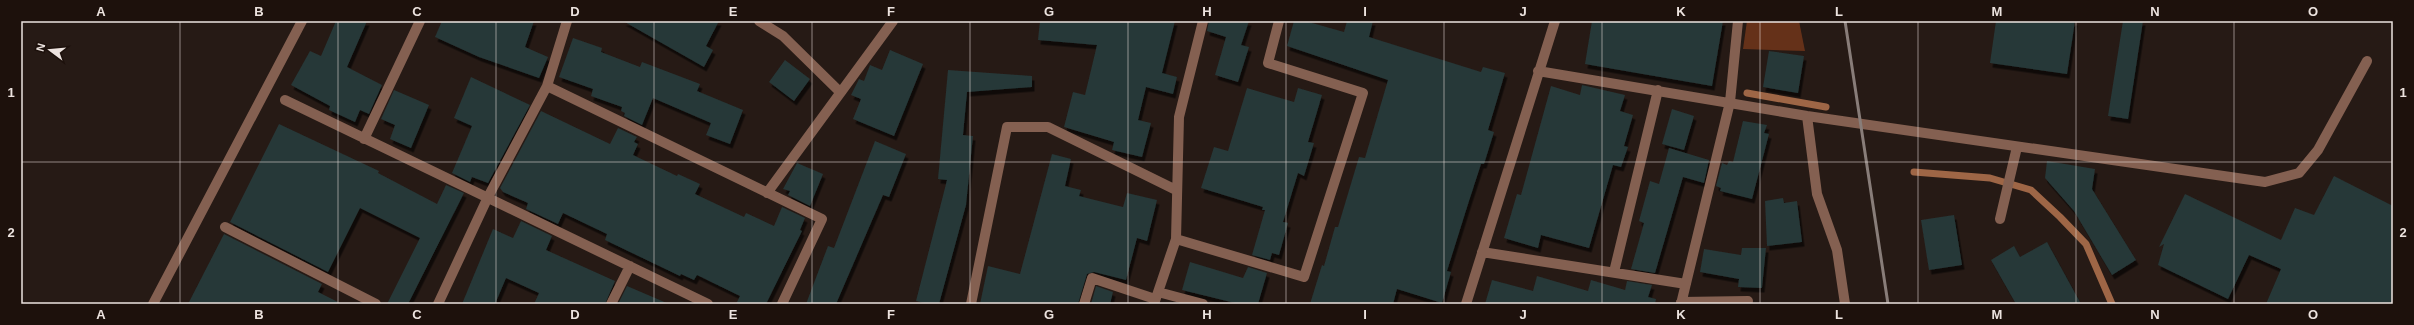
<svg xmlns="http://www.w3.org/2000/svg" width="2414" height="325" font-family="Helvetica,sans-serif">
<style>
.park{fill:#653119}
.lines{fill:none;stroke-linecap:round;stroke-linejoin:round}
.stream{stroke:#9e6646;stroke-width:7}
.building{fill:#263737;filter:url(#shadow)}
.minor{stroke:#846051;stroke-width:10}
.rail{stroke:#887d79;stroke-width:3}
.grid{fill:none;stroke:#ece3df;stroke-width:1;stroke-opacity:0.55}
.neatline{fill:none;stroke:#ece3df;stroke-width:1.5}
.grid-label{font-size:13px;text-anchor:middle;font-weight:bold;fill:#ece3df}
</style>
<defs>
<filter id="shadow"><feDropShadow dx="2.5" dy="4.5" stdDeviation="0" flood-color="#0009"/></filter>
</defs>
<rect width="100%" height="100%" fill="#261a15"/>
<path class="park" d="M1747 21H1799L1805 51 1743 49Z"/>
<g class="lines">
<path class="stream" d="M1747 93 1826 107
M1914 172 1990 178 2031 190 2060 217 2086 244 2112 304"/>
</g>
<path class="building" d="M336 21H367L347 67 382 85 369 114 360 110 355 122 329 110 330 106 291 85 310 51 321 56Z
M442 21H534L525 47 548 57 539 78 479 57 435 37Z
M623 21H719L706 46 713 50 704 67Z
M1040 21H1175L1162 73 1177 77 1173 94 1146 87 1138 120 1151 123 1142 157 1112 150 1114 142 1064 127 1073 92 1085 95 1097 45 1038 40Z
M1209 21H1249L1241 45 1249 47 1238 82 1215 75 1226 37 1207 31Z
M1294 21H1305L1344 32 1347 21H1373L1369 37 1481 72 1483 67 1505 73 1488 130 1494 132 1484 164H1481L1468 204 1447 271 1451 272 1442 303 1397 289 1393 304H1310L1322 265 1324 266 1335 227H1338L1359 157 1365 158 1388 80 1287 46Z
M1592 21H1723L1712 86 1585 64Z
M1996 21H2075L2067 74 1990 63Z
M2123 21H2143L2128 119 2108 116Z
M573 38 602 48 601 52 640 67 642 62 700 84 697 91 743 110 730 144 706 135 711 123 653 98 642 125 624 116 625 113 621 111 622 107 591 96 593 89 559 77Z
M890 50 923 64 894 136 853 119 861 99 851 95 859 79 864 81 870 65 882 70Z
M1769 51 1804 56 1798 93 1763 87Z
M785 60 810 79 794 101 769 82Z
M948 70 1032 76V87L967 92 963 135 973 136 966 205 939 304H928L916 301 947 180 938 179Z
M471 77 530 105 488 183 472 177 470 182 452 173 472 126 454 118Z
M1582 85 1625 95 1620 111 1633 115 1624 146 1628 147 1621 167 1613 165 1589 248 1541 235 1538 248 1504 238 1517 194 1521 195 1551 86 1580 95Z
M1247 88 1294 102 1298 88 1322 95 1308 142 1314 143 1304 176 1298 173 1283 222 1288 223 1279 255 1272 253 1270 260 1252 255 1265 210H1262L1263 207 1201 188 1214 147 1228 151Z
M394 90 429 105 411 148 390 139 395 125 381 119Z
M1672 109 1694 116 1684 150 1662 144Z
M541 111 610 144 618 128 637 137 634 142 638 144 633 155 677 176 678 174 700 184 695 194 744 217 746 213 774 226 782 207 805 218 800 230 802 231 766 304H736L740 296 697 275 694 280 681 274 680 276 605 240 607 234 563 213 558 224 526 209 528 203 503 192 500 188Z
M1743 121 1767 125 1764 133 1769 134 1752 199 1720 191 1721 188 1716 186 1722 163 1727 165 1729 161 1733 162Z
M279 124 379 171 378 173 437 204 446 185 464 193 408 304H387L420 238 360 208 328 272 230 222Z
M875 141 906 154 889 197 883 195 836 304H806L828 246 834 248Z
M1669 148 1709 160 1704 183 1683 177 1655 273 1631 269 1644 223 1639 221 1650 181 1659 184Z
M1052 154 1071 159 1065 186 1081 190 1079 196 1123 207 1127 193 1157 200 1147 241 1137 238 1126 280 1094 272 1087 274 1078 304H980L988 266 1020 274Z
M2047 161 2095 169 2092 189 2136 260 2112 275 2074 211 2045 178Z
M797 163 823 174 810 206 788 195 790 191 783 189Z
M2334 176 2393 206V304H2266L2281 269 2249 255 2228 299 2158 265 2164 244 2159 247 2185 194 2281 240 2295 208 2314 215Z
M1783 198 1784 203 1797 201 1802 242 1767 246 1765 201Z
M1954 215 1962 265 1929 270 1921 220Z
M521 221 552 236 546 250 615 281 605 304H534L539 293 506 278 495 304H462L493 229 513 238Z
M224 234 322 284 318 292 342 304H188Z
M2047 242 2081 304H2016L1991 260 2014 246 2020 257Z
M1742 248H1766L1762 288 1738 287 1739 279 1700 272 1704 249 1741 255Z
M1190 262 1243 278 1248 267 1267 273 1258 304H1239L1182 290Z
M1537 276 1588 291 1591 280 1625 290 1627 281 1652 285 1648 297 1656 299 1655 304H1485L1492 280 1533 291Z
M627 286 669 304H618Z
M1096 286 1113 292 1110 304H1091Z"/>
<g class="lines">
<path class="minor" d="M759 21 783 36 840 92
M1538 71 1807 116 2265 182 2299 173 2318 150 2367 61
M547 86 822 219 782 304
M285 100 708 304
M1807 116 1817 194 1837 250 1845 304
M364 139 420 21
M767 193 893 21
M2000 219 2017 147
M225 227 376 304
M1176 239 1304 277 1363 93 1268 63 1279 21
M1482 252 1686 284
M1614 272 1658 90
M1158 292 1203 304
M1681 302 1748 301
M153 304 302 21
M438 304 488 197 547 86 567 21
M611 304 630 266
M971 304 1007 127H1048L1176 190
M1084 304 1092 278 1155 299
M1154 304 1176 239 1179 117 1203 21
M1466 304 1555 21
M1681 304 1730 102 1738 21"/>
<path class="rail" d="M1845 21 1888 304"/>
</g>
<path class="grid" d="M180 21V304M338 21V304M496 21V304M654 21V304M812 21V304M970 21V304M1128 21V304M1286 21V304M1444 21V304M1602 21V304M1760 21V304M1918 21V304M2076 21V304M2234 21V304M21 162H2393"/>
<rect width="2414" height="325" fill="none" stroke="#1d110c" stroke-width="44"/>
<g transform="translate(50 50) rotate(286)" stroke="#1d110c" stroke-width="3" paint-order="stroke">
<path d="M0-3L7 15L0 10L-7 15Z" fill="#ece3df"/>
<text y="-6" font-size="11" font-weight="bold" text-anchor="middle" fill="#ece3df">N</text>
</g>
<rect x="22" y="22" width="2370" height="281" class="neatline"/>
<g class="grid-label">
<text x="101" y="16">A</text>
<text x="259" y="16">B</text>
<text x="417" y="16">C</text>
<text x="575" y="16">D</text>
<text x="733" y="16">E</text>
<text x="891" y="16">F</text>
<text x="1049" y="16">G</text>
<text x="1207" y="16">H</text>
<text x="1365" y="16">I</text>
<text x="1523" y="16">J</text>
<text x="1681" y="16">K</text>
<text x="1839" y="16">L</text>
<text x="1997" y="16">M</text>
<text x="2155" y="16">N</text>
<text x="2313" y="16">O</text>
<text x="11" y="97">1</text>
<text x="2403" y="97">1</text>
<text x="11" y="237">2</text>
<text x="2403" y="237">2</text>
<text x="101" y="319">A</text>
<text x="259" y="319">B</text>
<text x="417" y="319">C</text>
<text x="575" y="319">D</text>
<text x="733" y="319">E</text>
<text x="891" y="319">F</text>
<text x="1049" y="319">G</text>
<text x="1207" y="319">H</text>
<text x="1365" y="319">I</text>
<text x="1523" y="319">J</text>
<text x="1681" y="319">K</text>
<text x="1839" y="319">L</text>
<text x="1997" y="319">M</text>
<text x="2155" y="319">N</text>
<text x="2313" y="319">O</text>
</g>
</svg>
